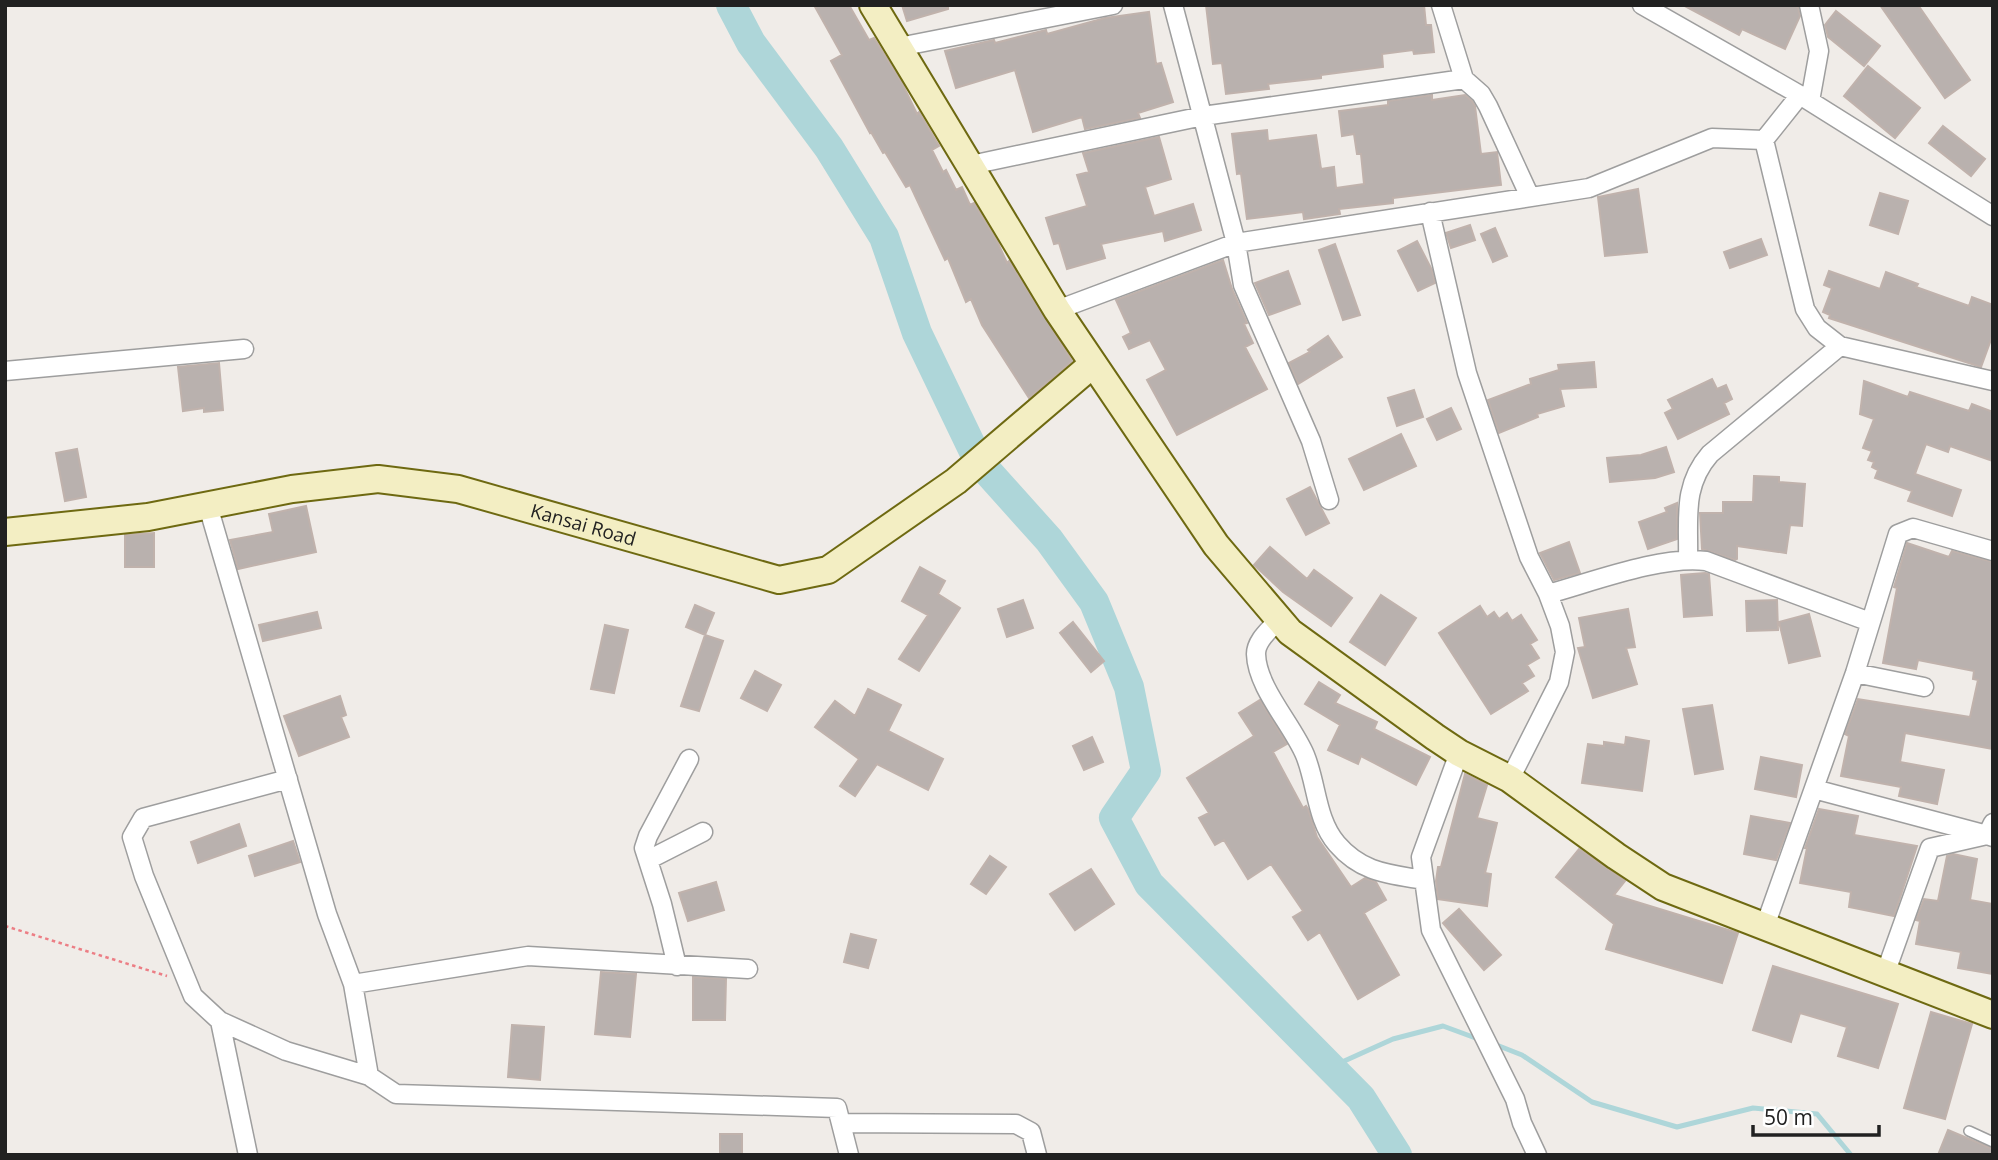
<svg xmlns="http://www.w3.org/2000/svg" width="1998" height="1160" font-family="'Open Sans',sans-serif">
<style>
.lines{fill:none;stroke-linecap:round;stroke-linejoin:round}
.stream{stroke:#aed6d9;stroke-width:5}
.river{stroke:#aed6d9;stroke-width:30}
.building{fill:#b9b1ae;stroke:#c0b2ac;stroke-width:2}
.lane-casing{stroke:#9e9e9e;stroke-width:12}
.street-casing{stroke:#9e9e9e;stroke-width:21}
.secondary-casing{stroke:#6e6911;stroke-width:30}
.path{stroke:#ec7e85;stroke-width:2.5;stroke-dasharray:3.5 3.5;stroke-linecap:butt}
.lane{stroke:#fff;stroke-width:9}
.street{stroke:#fff;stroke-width:18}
.secondary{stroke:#f3eec3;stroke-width:26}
.labels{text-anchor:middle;stroke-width:6;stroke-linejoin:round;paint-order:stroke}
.street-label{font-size:19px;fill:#212121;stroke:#fff}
</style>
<rect width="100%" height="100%" fill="#f0ece8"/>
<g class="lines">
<path class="stream" d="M1494 1044 1522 1055 1592 1102 1677 1127 1753 1108 1817 1114 1851 1155
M1331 1067 1393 1039 1443 1026 1481 1040"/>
<path class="river" d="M731 5 751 43 829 148 884 237 917 333 979 462 1049 540 1094 602 1129 687 1146 771 1114 818 1149 884 1361 1098 1397 1155"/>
</g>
<path class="building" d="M814 5H849L869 40 874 38 902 83 917 114 919 112 939 146 932 150 943 172 946 170 956 190 962 187 970 205 974 203 998 243 1007 263 1009 261 1072 361 1029 398 982 325 971 299 966 302 948 258 945 260 910 185 906 187 885 152 883 153 871 132 870 133 831 61 842 55Z
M902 5H948V9L907 21Z
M1206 5H1424L1426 25H1431L1434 52 1414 54 1413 50 1382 54 1383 67 1321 75V78L1268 84 1269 89 1226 94 1222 63 1213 64Z
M1683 5H1794L1798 7 1800 16 1785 49 1742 29 1739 35Z
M1880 5H1918L1970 80 1945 98Z
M1836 11 1880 46 1864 66 1828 37 1825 25Z
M1149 12 1156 64 1161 63 1173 102 1138 113 1140 118 1085 129 1082 117 1033 132 1015 70 956 88 945 51 994 40 995 43 1046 30 1047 34 1105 18Z
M1868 66 1920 108 1895 138 1844 96Z
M1432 95V100L1465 95 1472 101 1475 106 1481 154 1497 152 1501 185 1393 198V203L1339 209 1340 214 1304 219 1303 212 1247 219 1241 173 1237 174 1232 134 1267 130 1268 141 1316 135 1321 169 1334 167 1336 188 1364 184 1361 154H1357L1354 134 1342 136 1339 111 1388 105V101Z
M1943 126 1985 159 1971 176 1929 143Z
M1159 137 1171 179 1145 187 1154 216 1193 204 1201 230 1165 241 1163 231 1101 244 1105 258 1067 269 1059 243 1054 244 1046 218 1087 206 1077 175 1089 172 1083 153Z
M1638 189 1647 252 1605 256 1598 197Z
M1880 193 1908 201 1898 234 1870 225Z
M1470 225 1475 240 1451 248 1446 233Z
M1495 228 1507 256 1493 262 1481 234Z
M1761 239 1767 255 1730 268 1724 252Z
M1417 241 1432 270 1435 283 1418 291 1398 251Z
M1335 244 1360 315 1343 320 1319 250Z
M1223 260 1232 289 1247 323 1244 324 1253 343 1245 347 1267 389 1177 435 1147 380 1166 370 1150 340 1129 349 1123 337 1131 333 1116 300Z
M1288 271 1300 304 1269 315 1255 283Z
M1829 271 1880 289 1886 272 1918 284 1916 287 1969 306 1972 297 1993 305V334L1981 367 1829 318 1830 315 1823 312 1832 288 1824 285Z
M1328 336 1342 357 1298 384 1289 363 1310 352 1308 350Z
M1594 362 1596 387 1560 389 1564 406 1537 414 1538 417 1499 433 1488 400 1531 384 1530 379 1559 370 1558 365Z
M219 363 223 410 204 412V408L183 411 178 367Z
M1712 379 1717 389 1726 385 1732 399 1724 403 1729 414 1678 439 1665 413 1673 409 1668 400Z
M1864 381 1908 397 1910 392 1969 411 1972 404 1993 412V461L1950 446 1948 452 1926 444 1915 474 1961 490 1952 516 1908 501 1912 491 1875 478 1878 470 1872 467 1874 462 1868 460 1872 451 1863 448 1874 419 1860 414Z
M1414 390 1423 417 1397 426 1388 398Z
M1451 408 1461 429 1437 440 1427 419Z
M1401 434 1416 466 1364 490 1349 459Z
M1666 447 1674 472 1655 478 1610 482 1607 458 1641 455Z
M77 449 86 497 65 501 56 453Z
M1754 476 1779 477V482L1805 484 1802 526 1790 525 1786 553 1737 546V559L1735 560 1702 549 1700 513H1723V502H1753Z
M1310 487 1329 523 1306 535 1287 499Z
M1677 503V539L1648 549 1639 522 1667 512 1665 508Z
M306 506 316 552 238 569 230 540 273 532 269 514Z
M154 533V567H125V535Z
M1569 542 1580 573 1554 580 1540 553Z
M1907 543 1949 557 1952 551 1993 562V749L1905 733 1900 762 1944 770 1937 804 1899 796 1901 787 1841 776 1849 736 1845 734 1858 699 1970 717 1978 680 1973 679 1974 671 1918 660 1916 669 1883 663 1897 588 1894 587Z
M1270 547 1307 579 1314 570 1352 598 1331 626 1283 592 1254 565Z
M920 567 945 581 938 594 960 608 919 671 899 659 928 615 902 601Z
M1705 573 1709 574 1712 615 1684 617 1681 575Z
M1381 595 1416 618 1385 665 1350 642Z
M1023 600 1033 628 1007 637 998 609Z
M1777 600 1778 630 1747 631 1746 601Z
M695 605 714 613 705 635 686 627Z
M1480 606 1487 617 1494 612 1499 619 1507 613 1512 621 1521 615 1537 640 1530 644 1539 658 1527 665 1534 676 1522 683 1528 691 1491 714 1439 633Z
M1628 609 1635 647 1626 648 1637 684 1593 698 1578 648 1585 647 1579 618Z
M317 612 321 628 263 641 259 625Z
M1809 614 1820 656 1789 663 1779 622Z
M1073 622 1104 661 1091 672 1060 633Z
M605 625 628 630 614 693 591 689Z
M705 635 723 641 699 711 681 706Z
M755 671 781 685 767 711 741 698Z
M1319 682 1340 695 1335 703 1377 722 1374 729 1430 757 1416 785 1361 756 1358 764 1328 750 1340 725 1305 704Z
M868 689 901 705 888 731 943 759 928 790 877 764 855 796 840 786 859 759 815 727 835 701 855 716Z
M340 696 346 715 341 717 349 737 299 756 284 716Z
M1260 700 1287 744 1273 752 1303 808 1306 806 1308 809 1317 837 1351 887 1365 878 1376 882 1386 900 1364 913 1399 975 1358 999 1320 932 1308 940 1293 917 1303 911 1271 864 1248 879 1224 840 1215 845 1199 818 1209 813 1187 778 1254 736 1239 713Z
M1712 705 1723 769 1695 774 1683 709Z
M1092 737 1103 762 1084 770 1073 746Z
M1626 737 1649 741 1642 791 1582 783 1588 744 1604 746V742L1625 745Z
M1761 757 1802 765 1796 797 1755 789Z
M1465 774 1487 785 1477 818 1497 823 1485 873 1491 874 1487 906 1438 899 1436 881 1438 867H1441Z
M1819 809 1858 816 1854 835 1917 846 1894 916 1849 907 1851 892 1800 883 1807 848H1805Z
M1751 816 1790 823 1776 860 1744 854Z
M239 824 246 846 198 863 191 842Z
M293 841 300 862 255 876 249 856Z
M1579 849 1625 881 1614 895 1738 933 1722 983 1606 949 1614 924 1556 877Z
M1953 854 1977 859 1970 900 1993 904V974L1958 968 1961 952 1916 944 1920 921 1916 920 1924 899 1938 901 1947 856Z
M990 856 1006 867 986 894 971 884Z
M1091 869 1114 904 1075 930 1050 894Z
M716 882 724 910 688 921 679 893Z
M1459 909 1501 955 1484 970 1443 923Z
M851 934 876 940 868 968 844 962Z
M1773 966 1898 1004 1878 1068 1838 1056 1847 1027 1800 1013 1791 1042 1753 1030Z
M601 972 636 974 630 1037 595 1034Z
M693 977 726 979 725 1020H693Z
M1931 1012 1972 1024 1945 1119 1904 1108Z
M512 1025 544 1027 540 1080 508 1077Z
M1948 1130 1993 1149V1155H1938Z
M720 1134H742V1155H720Z"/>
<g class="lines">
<g class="lane-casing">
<path id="lane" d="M1969 1131 1993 1142"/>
</g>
<g class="street-casing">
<path id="street" d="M1173 5 1236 243 1243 285 1311 441 1329 500
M1441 5 1464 79 1481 94 1488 106 1530 197
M1642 5 1800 95
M1809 5 1819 51 1810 101
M899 47 1113 5
M1764 140 1805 309 1817 328 1840 346 1993 381
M971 165 1203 116 1464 79
M1430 212 1467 373 1529 557 1548 594 1560 626 1565 652 1559 682 1510 779
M1057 310 1236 243 1589 188 1712 138 1764 140 1800 95 1993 216
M5 371 244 349
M208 506 327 914 353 984 369 1076
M1688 558C1689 519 1682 486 1710 454L1840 346
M1548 594C1592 582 1663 555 1706 561L1870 622
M1279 619C1271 629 1256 640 1256 654 1257 688 1292 724 1305 755 1317 784 1316 820 1337 844 1362 873 1389 874 1424 880
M1855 673 1924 687
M1459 753 1421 857 1431 930 1515 1099 1522 1123 1537 1155
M288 779 143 818 132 837 144 876 193 996 220 1021 286 1051 369 1076 396 1094 837 1108 849 1155
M1814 789 1987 835 1993 823
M648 860 703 832
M1765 926 1855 673 1898 534 1913 528 1993 551
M677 966 662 904 644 848 648 836 689 759
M1885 974 1930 848 1987 835 1993 837
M353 984 528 956 748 969
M220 1021 248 1155
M841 1123 1016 1124 1031 1132 1037 1155"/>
</g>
<g class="secondary-casing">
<g id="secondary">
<path d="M873 5 1057 310 1216 545 1290 632 1435 737 1459 753 1510 779 1616 856 1663 887 1993 1015"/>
<path id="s1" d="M5 532 148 517 292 489 378 479 458 489 779 580 828 570 956 481 1093 364"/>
</g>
</g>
<path class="path" d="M5 926 167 976"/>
<use href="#lane" class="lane"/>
<use href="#street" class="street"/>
<use href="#secondary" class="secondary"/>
</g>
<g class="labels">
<g class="street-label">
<text dy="7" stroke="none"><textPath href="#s1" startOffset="588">Kansai Road</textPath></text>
</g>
</g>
<rect width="1998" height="1160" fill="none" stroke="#212121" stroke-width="14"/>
<path d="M1753 1125v10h126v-10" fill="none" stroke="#212121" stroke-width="3.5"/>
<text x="1764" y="1125" font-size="21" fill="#212121" stroke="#ffffff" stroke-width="5" paint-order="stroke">50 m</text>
</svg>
